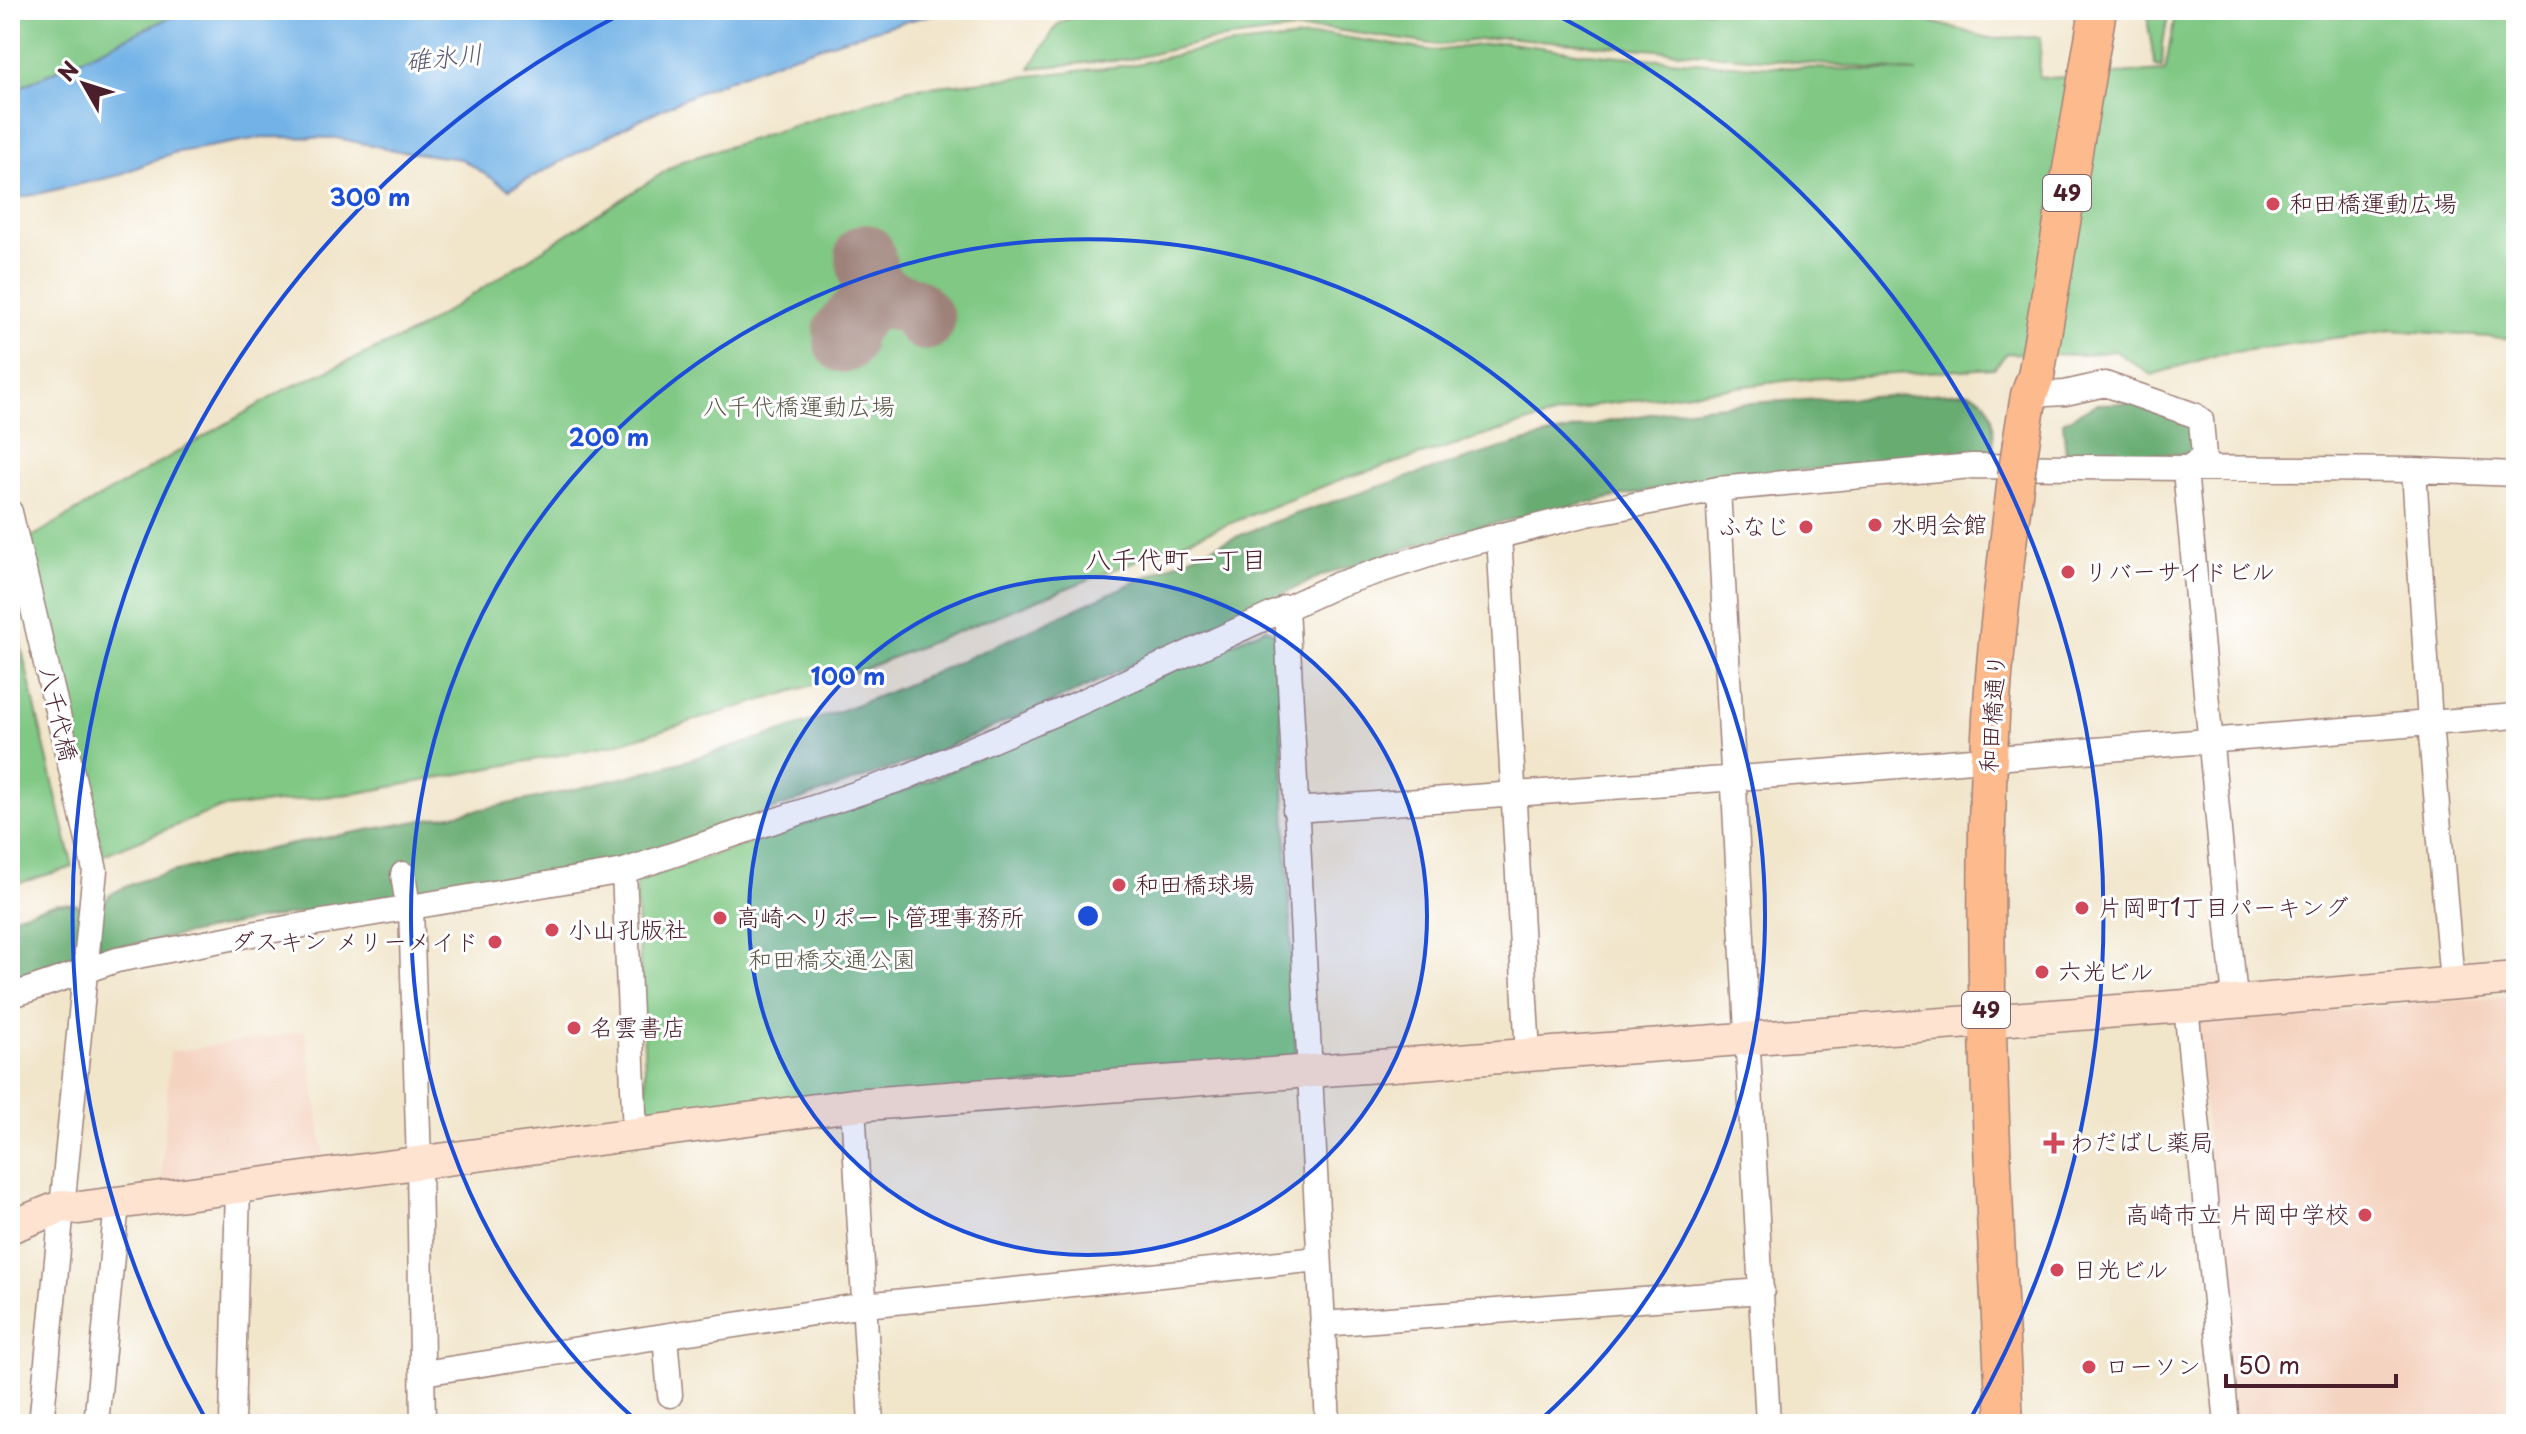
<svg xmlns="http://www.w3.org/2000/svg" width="2526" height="1434" font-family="'Playpen Sans','Klee One',sans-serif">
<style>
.built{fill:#f4d3c0}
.green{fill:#80c884;stroke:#657458;stroke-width:2}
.forest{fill:#68ac72;stroke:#59664e;stroke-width:2}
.water{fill:#72b2e6;stroke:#5e6888;stroke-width:2}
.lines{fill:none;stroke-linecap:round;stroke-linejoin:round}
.taxiway{stroke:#9e827a;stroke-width:60}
.street-casing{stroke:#9e827a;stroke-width:27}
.secondary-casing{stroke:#9e827a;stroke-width:35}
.primary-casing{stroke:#9e827a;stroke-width:39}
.street{stroke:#fff;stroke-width:24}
.secondary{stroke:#fee3d1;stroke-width:32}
.primary{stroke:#fcba8d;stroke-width:36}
.primary-bridge-casing{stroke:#9e827a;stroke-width:39;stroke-linecap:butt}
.primary-bridge{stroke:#fcba8d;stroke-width:36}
.ring{fill:none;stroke:#1d4ed8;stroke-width:4}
.poi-dot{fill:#d1495b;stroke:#fff;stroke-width:3}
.labels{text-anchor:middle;stroke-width:6;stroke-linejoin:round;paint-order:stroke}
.shield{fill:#fff;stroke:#80626b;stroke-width:2}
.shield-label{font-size:22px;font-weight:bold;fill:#4a1f2b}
.poi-label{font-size:24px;fill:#4a1f2b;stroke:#fff;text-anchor:start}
.park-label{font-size:24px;fill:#5d5a4a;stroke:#fff}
.street-label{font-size:24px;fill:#4a1f2b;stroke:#fff}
.water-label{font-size:26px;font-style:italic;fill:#5a5a76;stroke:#fff}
.neighbourhood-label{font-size:26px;fill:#4a1f2b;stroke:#fff}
.centre{fill:#1d4ed8;stroke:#fff;stroke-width:4}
.ring-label{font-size:24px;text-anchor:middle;font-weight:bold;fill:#1d4ed8;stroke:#fff;stroke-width:6;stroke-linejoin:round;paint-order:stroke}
</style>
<rect width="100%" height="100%" fill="#fff"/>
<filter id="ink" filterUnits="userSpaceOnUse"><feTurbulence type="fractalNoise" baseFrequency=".0125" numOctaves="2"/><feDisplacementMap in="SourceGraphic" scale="16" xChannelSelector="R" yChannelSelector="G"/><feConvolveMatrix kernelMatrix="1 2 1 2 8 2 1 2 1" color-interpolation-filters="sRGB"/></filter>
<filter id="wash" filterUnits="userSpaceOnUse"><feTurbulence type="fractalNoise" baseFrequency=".006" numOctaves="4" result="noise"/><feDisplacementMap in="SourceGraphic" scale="32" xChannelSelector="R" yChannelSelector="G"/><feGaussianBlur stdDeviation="1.8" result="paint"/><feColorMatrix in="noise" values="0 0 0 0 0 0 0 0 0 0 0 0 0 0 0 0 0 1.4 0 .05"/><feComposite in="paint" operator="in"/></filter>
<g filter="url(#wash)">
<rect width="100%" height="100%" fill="#f1e5ca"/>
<path class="built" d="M2516 996V1410L2415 1424H2235L2196 1020Z
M305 1031 325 1161 161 1184 170 1052Z"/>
<path class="green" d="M10 10H186L10 92Z
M1085 10H1888L1989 38 2041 37 2039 77 2048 78 2165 71 2176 10H2516V339L2392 330 2220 354 2152 375 2115 351 2080 355 2007 353 1994 368 1792 380 1597 405 1533 421 1339 480 856 672 613 745 359 793 217 809 103 855 25 541 284 390 414 332 680 162 909 89 1132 65 1208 48 1329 35 1435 51 1502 42 1584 53 1729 65 1917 72 1503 37 1439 45 1329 29 1292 30 1208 41 1130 59 1030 68 1058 24Z
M2150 10H2169L2163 44 2162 67 2155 66 2148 24Z
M10 600 73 867 10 886Z
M1267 628 1277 635 1296 1051 1288 1061 659 1118 647 1109 636 885 640 880 910 789Z"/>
<path class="forest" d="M1962 392C1998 394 1994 429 1993 457L1982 455 1719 477 1567 507 1457 532 1323 575 1062 698 918 759 651 852 610 862 257 920 143 943 98 949C99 932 96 903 113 893 139 878 171 873 200 865 286 843 375 829 462 813 610 785 755 746 894 690 1013 640 1129 582 1248 532 1283 517 1320 506 1357 494 1437 467 1518 441 1601 423 1720 397 1841 401 1962 392Z
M2131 403 2195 420 2197 454 2066 455 2063 422 2096 404Z
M57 903 75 904 81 907 76 958 72 964 10 985V917Z"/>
<path class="water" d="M186 10H952C846 35 742 69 645 117 599 140 555 166 509 189L461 159 399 151 337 138 265 137 173 153 116 176 10 200V92Z"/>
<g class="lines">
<path class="taxiway" d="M865 254C867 264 868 278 874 286 890 308 912 296 925 321
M844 343 843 331 867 303 872 284"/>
</g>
</g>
<g filter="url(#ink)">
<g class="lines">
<g class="street-casing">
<path id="street" d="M2029 395 2065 393 2105 384 2194 415 2201 420 2204 457 2185 470 2235 1000
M2414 470 2430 723 2452 983
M1718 489 1768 1424
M10 512 95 870 41 1424
M1499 535 1528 1054
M1286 607 1328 1424
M1295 810 1861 769 2516 716
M624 871 635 1135
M403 874 408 907
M411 907 419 1164 423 1424
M10 996 117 960 257 933 624 871 906 777 1077 704 1339 584 1447 549 1587 514 1718 489 1972 466 2414 470 2516 474
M2186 1006 2227 1424
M853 1105 871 1424
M1322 1324 1762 1291
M665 1336 670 1395
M423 1373 865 1305 1319 1259
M96 1424 117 1203
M232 1424 238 1186"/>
</g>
<g class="secondary-casing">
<path id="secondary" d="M10 1227 63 1206 79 1208 853 1105 2186 1006 2516 978"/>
</g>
<g class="primary-casing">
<path id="primary" d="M2021 443 2029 395 2036 376 2098 10
M2005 1424C1995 1203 1980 981 1989 760 1992 666 2005 571 2016 477"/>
</g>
<use href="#street" class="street"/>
<use href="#secondary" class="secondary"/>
<use href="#primary" class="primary"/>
<g class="primary-bridge-casing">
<path id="primary-bridge" d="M2016 477 2021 443"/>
</g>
<use href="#primary-bridge" class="primary-bridge"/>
</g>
</g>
<circle cx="1088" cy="916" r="339" fill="#1d4ed8" fill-opacity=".12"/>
<g class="ring">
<circle cx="1088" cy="916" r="339"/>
<path d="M639 1423A677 677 0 1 1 1537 1423"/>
<path d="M204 1416A1016 1016 0 0 1 627 11M1549 11A1016 1016 0 0 1 1972 1416"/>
</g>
<g class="poi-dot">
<circle cx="2273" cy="204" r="8"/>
<circle cx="1875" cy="525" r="8"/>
<circle cx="1806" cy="527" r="8"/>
<circle cx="2068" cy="572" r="8"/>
<circle cx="1119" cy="885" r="8"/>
<circle cx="2082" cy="908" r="8"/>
<circle cx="720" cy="918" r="8"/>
<circle cx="552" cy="930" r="8"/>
<circle cx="495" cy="942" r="8"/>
<circle cx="2042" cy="972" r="8"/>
<circle cx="574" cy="1028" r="8"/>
<path d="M2050 1131h8v8h8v8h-8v8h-8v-8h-8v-8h8z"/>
<circle cx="2365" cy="1215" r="8"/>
<circle cx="2057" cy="1270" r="8"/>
<circle cx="2089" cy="1367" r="8"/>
</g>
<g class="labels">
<g class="shield">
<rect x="2043" y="175" width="48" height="36" rx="6"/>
<rect x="1962" y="992" width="48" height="36" rx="6"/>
</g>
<g class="shield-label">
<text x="2067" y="201">49</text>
<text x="1986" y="1018">49</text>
</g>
<g class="poi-label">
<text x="2289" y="212">和田橋運動広場</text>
<text x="1891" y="533">水明会館</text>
<text x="1790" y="535" text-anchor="end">ふなじ</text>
<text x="2084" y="580">リバーサイドビル</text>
<text x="1135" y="893">和田橋球場</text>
<text x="2098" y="916">片岡町1丁目パーキング</text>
<text x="736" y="926">高崎ヘリポート管理事務所</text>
<text x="568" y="938">小山孔版社</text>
<text x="479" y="950" text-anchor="end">ダスキン メリーメイド</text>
<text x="2058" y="980">六光ビル</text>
<text x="590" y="1036">名雲書店</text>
<text x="2070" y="1151">わだばし薬局</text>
<text x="2349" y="1223" text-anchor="end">高崎市立 片岡中学校</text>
<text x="2073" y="1278">日光ビル</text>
<text x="2105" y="1375">ローソン</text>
</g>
<g class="park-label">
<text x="799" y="415">八千代橋運動広場</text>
<text x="832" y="968">和田橋交通公園</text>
</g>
<g class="street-label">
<text transform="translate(1993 713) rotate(-86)" y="8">和田橋通り</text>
<text transform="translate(58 714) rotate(77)" y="8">八千代橋</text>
</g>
<g class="water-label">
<text transform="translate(444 58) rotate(-6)" y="9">碓氷川</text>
</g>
<g class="neighbourhood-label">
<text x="1176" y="569">八千代町一丁目</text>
</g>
</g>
<circle cx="1088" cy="916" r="12" class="centre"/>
<g class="ring-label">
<text x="370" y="206">300 m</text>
<text x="609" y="446">200 m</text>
<text x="848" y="685">100 m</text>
</g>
<rect width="2526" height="1434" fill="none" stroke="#fff" stroke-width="40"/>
<g transform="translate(84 84) rotate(309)" stroke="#ffffff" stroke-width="6" paint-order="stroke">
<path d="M0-6L14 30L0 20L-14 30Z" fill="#4a1f2b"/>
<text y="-12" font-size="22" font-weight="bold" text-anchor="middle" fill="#4a1f2b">N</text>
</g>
<path d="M2226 1374v12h170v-12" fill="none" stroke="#4a1f2b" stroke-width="4"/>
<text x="2238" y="1374" font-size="24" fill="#4a1f2b" stroke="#ffffff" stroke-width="6" paint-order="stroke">50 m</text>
</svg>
